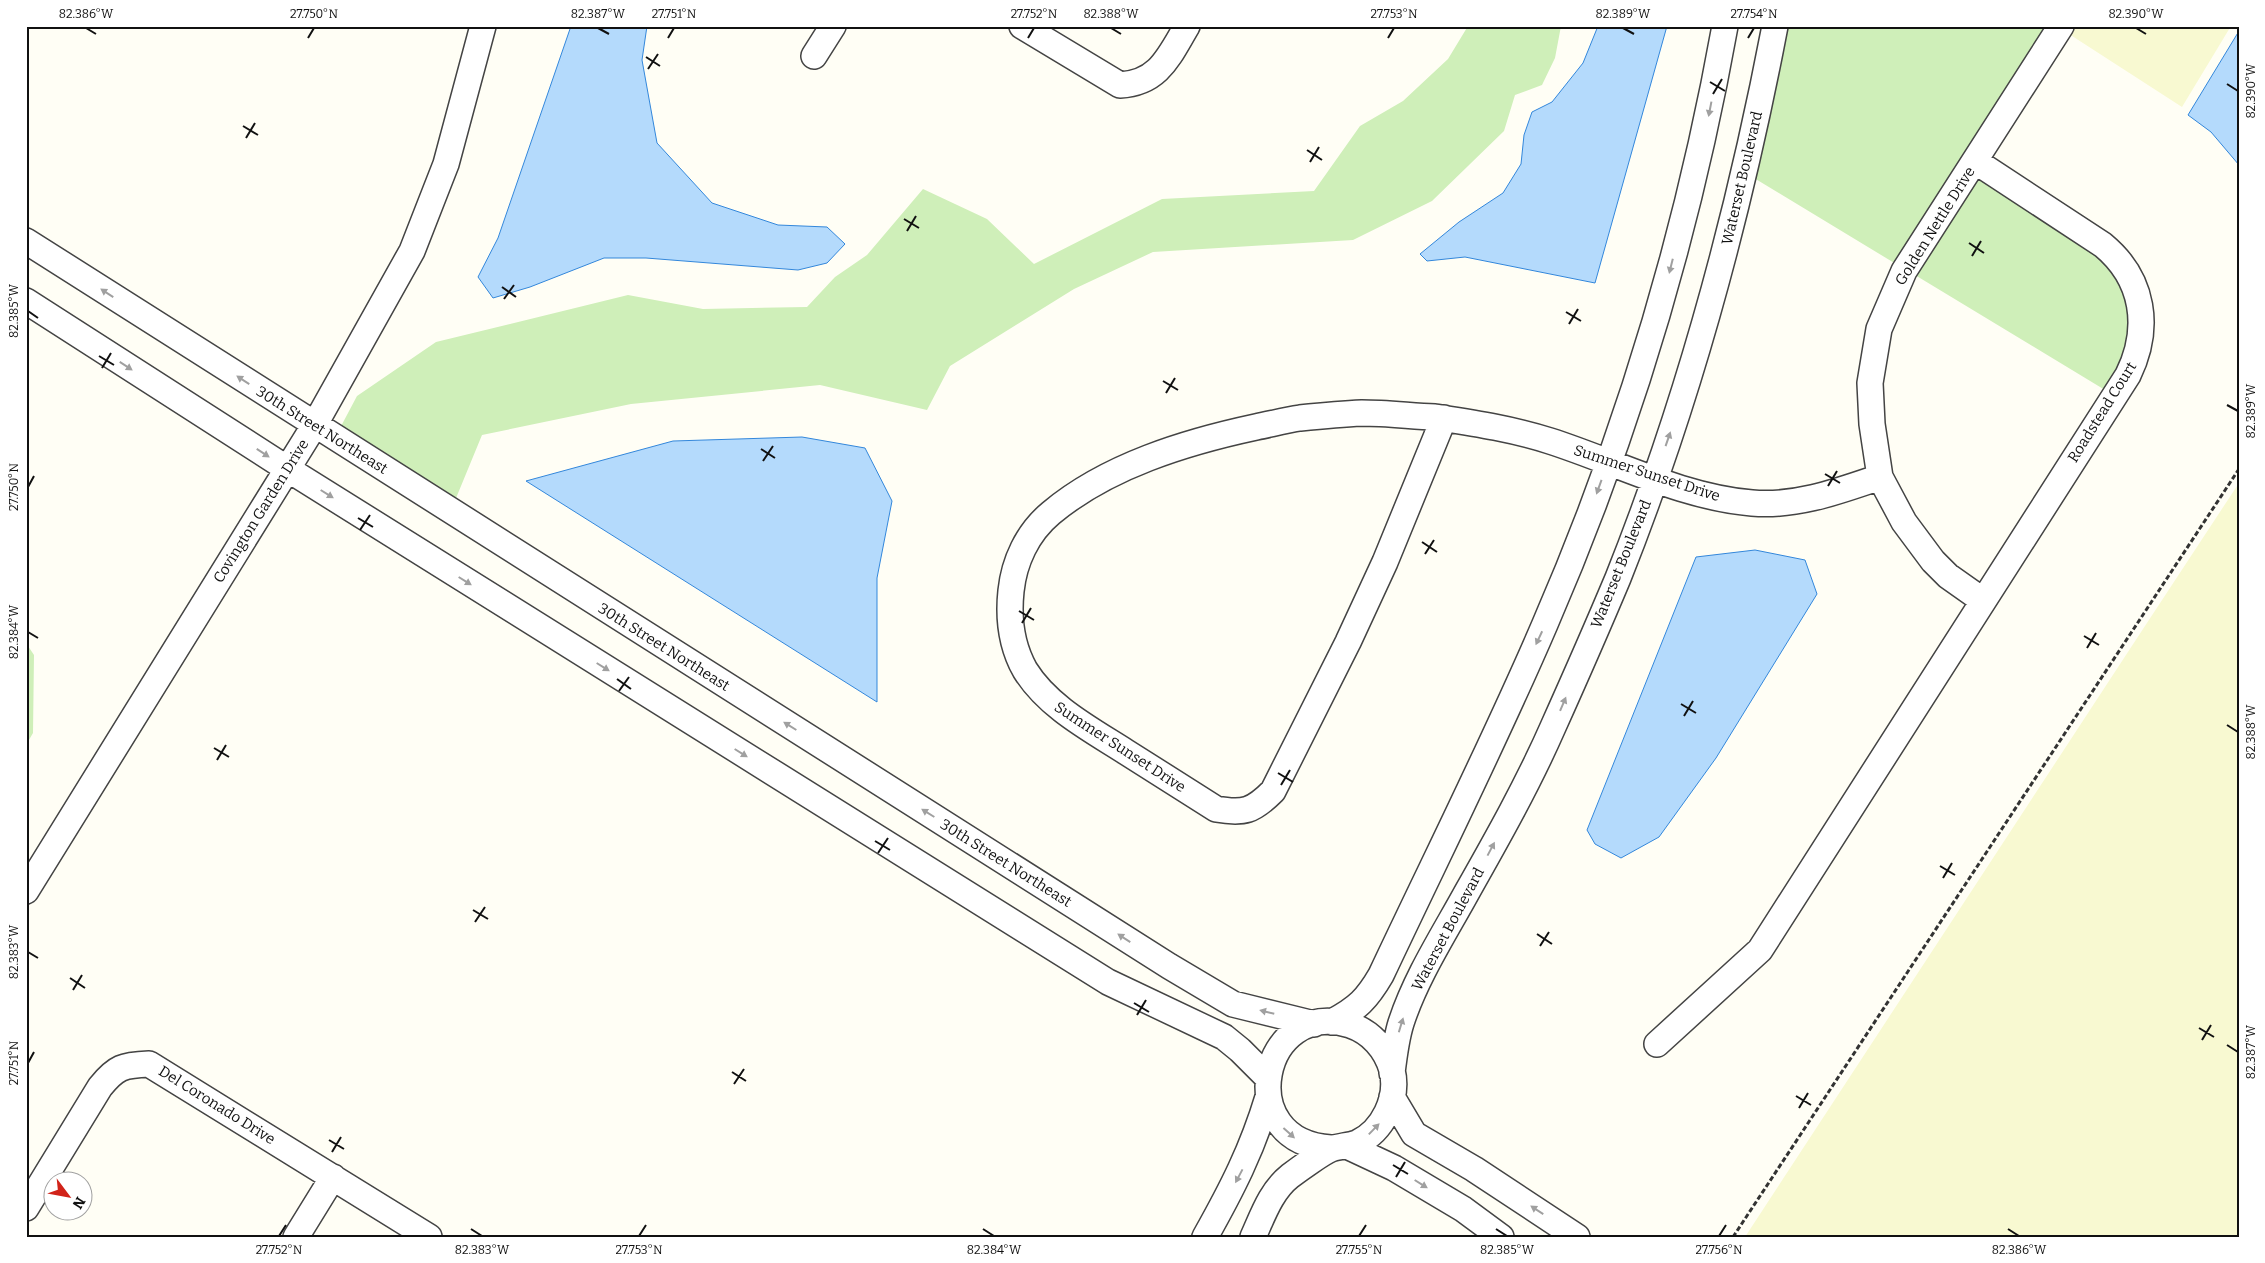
<svg xmlns="http://www.w3.org/2000/svg" width="2265" height="1263" font-family="Bitter,serif">
<style>
.farmland{fill:#f8f9d1}
.green{fill:#cfefb9}
.water{fill:#b4dafc;stroke:#3387db}
.lines{fill:none;stroke-linecap:round;stroke-linejoin:round}
.minor-casing{stroke:#444;stroke-width:28}
.path{stroke:#333;stroke-width:3;stroke-dasharray:5 2.5;stroke-linecap:butt}
.minor{stroke:#fff;stroke-width:25}
.oneway{fill:#a0a0a0}
.ticks{fill:none;stroke:#111;stroke-width:2}
.labels{text-anchor:middle;stroke-width:5;stroke-linejoin:round;paint-order:stroke}
.street-label{font-size:15px;fill:#111;stroke:#fff}
.neatline{fill:none;stroke:#111;stroke-width:2}
.ticks-label{font-size:12px;text-anchor:middle;fill:#111}
</style>
<rect width="100%" height="100%" fill="#fffef5"/>
<path class="farmland" d="M2074 26H2231L2182 107 2069 34Z
M2239 483V1237H1745L2143 629Z"/>
<path class="green" d="M1468 26H1561L1555 58 1542 85 1515 95 1504 131 1432 201 1353 240 1153 252 1074 289 950 366 927 410 820 385 631 404 482 435 454 503 339 430 357 396 436 342 628 295 703 309 807 307 835 277 867 255 923 189 987 219 1034 264 1162 199 1314 191 1360 126 1403 101 1448 59Z
M1786 26H2048L1896 264 1754 178Z
M1979 175 2109 262 2129 302 2130 333 2122 362 2105 390 1915 275Z
M26 643 34 655 33 733 26 745Z"/>
<path class="water" d="M571 26H647L642 60 657 143 712 203 778 225 827 227 845 244 827 263 798 270 646 258H604L530 287 493 298 478 277 498 238Z
M1598 26H1667L1595 283 1465 257 1427 261 1420 254 1459 222 1503 193 1521 164 1524 135 1532 112 1552 102 1583 63Z
M2239 31V165L2211 132 2188 115Z
M802 437 865 448 892 501 877 578V702L526 481 673 441Z
M1755 550 1805 560 1817 594 1716 758 1659 837 1621 858 1595 844 1587 830 1696 557Z"/>
<g class="lines">
<g class="minor-casing">
<path id="minor" d="M1022 26 1120 85C1159 83 1169 56 1187 26
M814 56 833 26
M26 241 1169 966 1233 1004 1314 1024
M26 301 286 468 1108 982 1224 1037 1240 1050 1268 1078
M1444 418 1385 562 1348 642 1273 791C1253 811 1244 814 1216 809 1186 790 1156 771 1126 752 1090 729 1048 707 1025 670 1011 645 1008 619 1011 591 1014 562 1027 533 1051 513 1107 466 1186 442 1256 427 1271 424 1286 420 1300 418 1320 416 1341 414 1362 413 1386 413 1411 416 1435 417 1473 423 1513 429 1550 441 1616 462 1681 497 1752 503 1796 507 1839 491 1880 477
M1982 600 1948 576 1933 561 1904 522 1880 477 1872 424 1870 383 1879 329 1904 271 2061 26
M26 891 314 426 412 251 446 164 483 26
M1332 1022C1358 1008 1367 999 1381 975 1436 858 1494 743 1545 624 1628 433 1688 232 1725 26
M1657 1044 1760 950 2128 375C2151 328 2144 279 2103 245L1975 161
M1392 1073C1394 1056 1396 1039 1401 1023 1416 977 1444 934 1467 892 1497 839 1528 784 1553 727 1575 678 1597 628 1618 578 1689 400 1739 214 1775 26
M1392 1097 1414 1134 1474 1169 1577 1237
M1347 1146 1394 1168 1463 1209 1501 1237
M26 1208 100 1087C116 1067 123 1065 149 1064L429 1237
M296 1237 333 1177
M1205 1237C1232 1189 1252 1150 1268 1097
M1253 1237C1263 1215 1271 1191 1290 1176 1298 1170 1323 1152 1331 1149 1339 1146 1348 1146 1357 1143 1383 1131 1399 1098 1392 1070 1386 1049 1371 1032 1350 1025 1261 997 1230 1142 1331 1148"/>
</g>
<path class="path" d="M1733 1237 2239 469"/>
<use href="#minor" class="minor"/>
</g>
<defs><path id="oneway-solid" d="M-6-.8H1V-3.2L6.5 0L1 3.2V.8H-6Z" transform="scale(1.25)"/></defs>
<g class="oneway">
<use href="#oneway-solid" transform="translate(1710 109) rotate(101)"/>
<use href="#oneway-solid" transform="translate(1671 266) rotate(104)"/>
<use href="#oneway-solid" transform="translate(107 293) rotate(-147)"/>
<use href="#oneway-solid" transform="translate(126 366) rotate(33)"/>
<use href="#oneway-solid" transform="translate(243 380) rotate(-147)"/>
<use href="#oneway-solid" transform="translate(1668 439) rotate(-71)"/>
<use href="#oneway-solid" transform="translate(263 453) rotate(33)"/>
<use href="#oneway-solid" transform="translate(1599 487) rotate(110)"/>
<use href="#oneway-solid" transform="translate(327 494) rotate(32)"/>
<use href="#oneway-solid" transform="translate(465 581) rotate(32)"/>
<use href="#oneway-solid" transform="translate(1539 638) rotate(115)"/>
<use href="#oneway-solid" transform="translate(603 667) rotate(32)"/>
<use href="#oneway-solid" transform="translate(1563 704) rotate(-67)"/>
<use href="#oneway-solid" transform="translate(790 726) rotate(-148)"/>
<use href="#oneway-solid" transform="translate(741 753) rotate(32)"/>
<use href="#oneway-solid" transform="translate(928 813) rotate(-148)"/>
<use href="#oneway-solid" transform="translate(1491 849) rotate(-62)"/>
<use href="#oneway-solid" transform="translate(1124 938) rotate(-147)"/>
<use href="#oneway-solid" transform="translate(1267 1012) rotate(-166)"/>
<use href="#oneway-solid" transform="translate(1401 1025) rotate(-73)"/>
<use href="#oneway-solid" transform="translate(1374 1129) rotate(-46)"/>
<use href="#oneway-solid" transform="translate(1289 1133) rotate(42)"/>
<use href="#oneway-solid" transform="translate(1239 1176) rotate(118)"/>
<use href="#oneway-solid" transform="translate(1421 1184) rotate(32)"/>
<use href="#oneway-solid" transform="translate(1537 1210) rotate(-147)"/>
</g>
<path class="ticks" d="M86 28 96 34M598 28 609 34M1111 28 1121 34M1623 28 1634 34M2136 28 2146 34M308 38 314 28M668 38 674 28M1028 38 1034 28M1388 38 1394 28M1748 38 1754 28M646 57 660 66M648 69 658 54M1710 82 1725 91M2227 84 2238 91M1713 94 1722 79M243 126 258 135M246 138 255 123M1307 150 1322 160M1310 162 1319 147M904 219 919 228M907 231 916 216M1969 243 1984 253M1972 256 1981 241M502 287 516 297M504 299 514 285M28 311 38 318M1566 312 1581 321M1569 324 1578 309M99 356 114 365M102 368 111 353M1163 381 1178 390M1166 393 1175 378M2227 405 2238 411M761 449 775 458M763 461 773 446M1825 474 1840 483M1828 486 1837 471M28 487 34 476M358 518 373 527M360 530 370 515M1422 542 1437 552M1425 554 1434 540M1019 611 1034 620M1022 623 1031 608M28 632 38 638M2084 636 2099 645M2087 648 2096 633M617 679 631 689M619 691 629 677M1681 704 1696 713M1684 716 1693 701M2227 725 2238 732M214 748 229 757M217 760 226 745M1278 773 1293 782M1281 785 1290 770M875 841 890 850M878 853 888 838M1940 866 1955 875M1943 878 1952 863M473 910 488 919M475 922 485 907M1537 934 1552 944M1540 946 1549 932M28 952 38 958M70 978 85 988M73 990 82 975M1134 1003 1149 1012M1137 1015 1146 1000M2199 1028 2214 1037M2202 1040 2211 1025M2227 1045 2238 1052M28 1063 34 1052M732 1072 746 1081M734 1084 744 1069M1796 1096 1811 1105M1799 1108 1808 1093M329 1140 344 1149M332 1152 341 1137M1393 1165 1408 1174M1396 1177 1405 1162M471 1229 482 1236M983 1229 994 1236M1496 1229 1507 1236M2008 1229 2019 1236M279 1236 286 1225M639 1236 646 1225M1359 1236 1366 1225M1719 1236 1726 1225"/>
<g class="labels">
<g class="street-label">
<text transform="translate(1742 178) rotate(-77)" y="5">Waterset Boulevard</text>
<text transform="translate(1935 226) rotate(-58)" y="5">Golden Nettle Drive</text>
<text transform="translate(2102 412) rotate(-58)" y="5">Roadstead Court</text>
<text transform="translate(322 430) rotate(32)" y="5">30th Street Northeast</text>
<text transform="translate(1647 473) rotate(18)" y="5">Summer Sunset Drive</text>
<text transform="translate(261 511) rotate(-58)" y="5">Covington Garden Drive</text>
<text transform="translate(1621 564) rotate(-68)" y="5">Waterset Boulevard</text>
<text transform="translate(664 647) rotate(32)" y="5">30th Street Northeast</text>
<text transform="translate(1120 747) rotate(33)" y="5">Summer Sunset Drive</text>
<text transform="translate(1006 863) rotate(32)" y="5">30th Street Northeast</text>
<text transform="translate(1448 929) rotate(-62)" y="5">Waterset Boulevard</text>
<text transform="translate(217 1105) rotate(32)" y="5">Del Coronado Drive</text>
</g>
</g>
<rect width="2265" height="1263" fill="none" stroke="#ffffff" stroke-width="55"/>
<g transform="translate(68 1196) rotate(122)"><circle r="24" fill="#ffffff" stroke="#a0a0a0"/>
<path d="M0-4L9 19L0 12L-9 19Z" fill="#d12319"/>
<text y="-8" font-size="14" font-weight="bold" text-anchor="middle" fill="#111111">N</text>
</g>
<rect x="28" y="28" width="2210" height="1208" class="neatline"/>
<g class="ticks-label">
<text x="86" y="18">82.386°W</text>
<text x="314" y="18">27.750°N</text>
<text x="598" y="18">82.387°W</text>
<text x="674" y="18">27.751°N</text>
<text x="1034" y="18">27.752°N</text>
<text x="1111" y="18">82.388°W</text>
<text x="1394" y="18">27.753°N</text>
<text x="1623" y="18">82.389°W</text>
<text x="1754" y="18">27.754°N</text>
<text x="2136" y="18">82.390°W</text>
<text transform="translate(2251 91) rotate(-90)" y="4">82.390°W</text>
<text transform="translate(14 311) rotate(-90)" y="4">82.385°W</text>
<text transform="translate(2251 411) rotate(-90)" y="4">82.389°W</text>
<text transform="translate(14 487) rotate(-90)" y="4">27.750°N</text>
<text transform="translate(14 632) rotate(-90)" y="4">82.384°W</text>
<text transform="translate(2251 732) rotate(-90)" y="4">82.388°W</text>
<text transform="translate(14 952) rotate(-90)" y="4">82.383°W</text>
<text transform="translate(2251 1052) rotate(-90)" y="4">82.387°W</text>
<text transform="translate(14 1063) rotate(-90)" y="4">27.751°N</text>
<text x="279" y="1254">27.752°N</text>
<text x="482" y="1254">82.383°W</text>
<text x="639" y="1254">27.753°N</text>
<text x="994" y="1254">82.384°W</text>
<text x="1359" y="1254">27.755°N</text>
<text x="1507" y="1254">82.385°W</text>
<text x="1719" y="1254">27.756°N</text>
<text x="2019" y="1254">82.386°W</text>
</g>
</svg>
